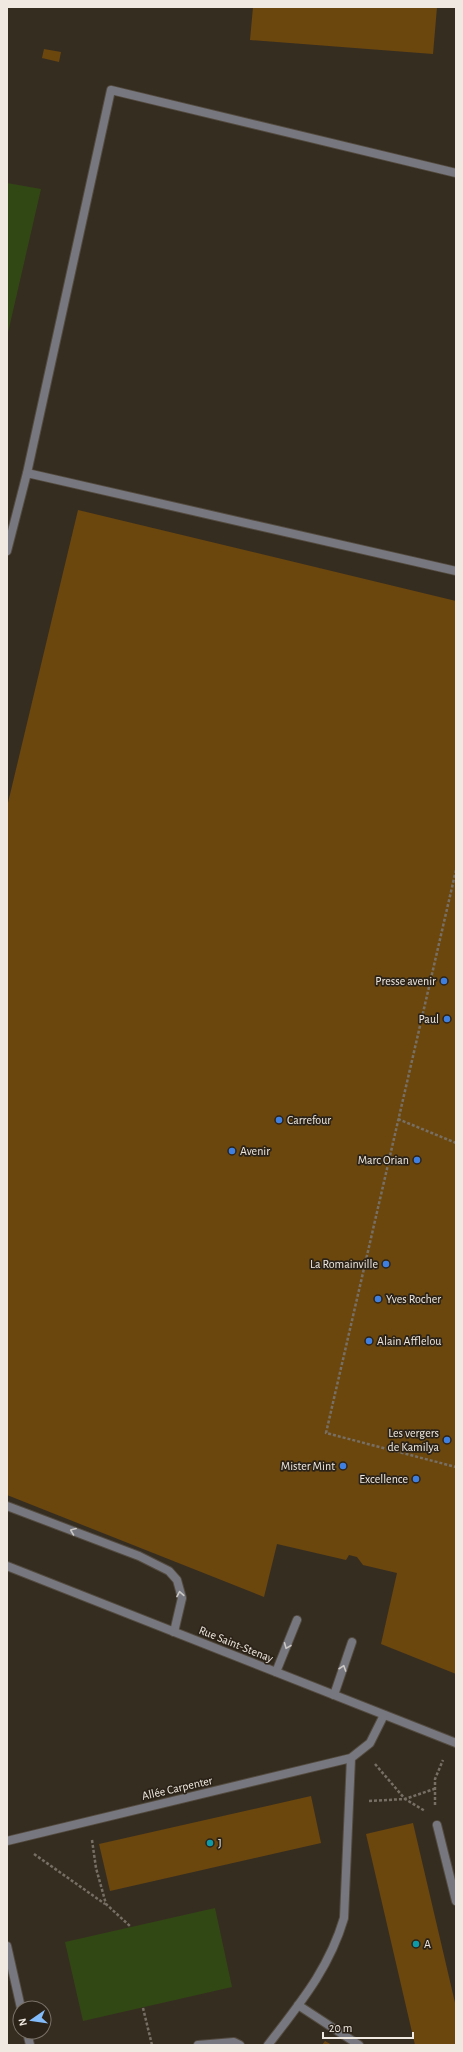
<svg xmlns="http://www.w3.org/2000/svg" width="463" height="2052" font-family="'Alegreya Sans',sans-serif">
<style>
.green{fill:#324814}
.building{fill:#6b470e}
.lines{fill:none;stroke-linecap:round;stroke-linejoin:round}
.lane-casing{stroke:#544b40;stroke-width:10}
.street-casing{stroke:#544b40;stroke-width:10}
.path{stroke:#776f64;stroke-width:2.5;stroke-dasharray:3 2;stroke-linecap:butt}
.lane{stroke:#77787f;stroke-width:8}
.street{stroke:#77787f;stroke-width:8}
.oneway{stroke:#cbc7c4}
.shop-dot{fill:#3f7fe0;stroke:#2c2318;stroke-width:1.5}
.culture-dot{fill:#0f9aa8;stroke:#2c2318;stroke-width:1.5}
.labels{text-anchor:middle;stroke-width:3.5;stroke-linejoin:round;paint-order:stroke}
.poi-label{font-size:12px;fill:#efe9e1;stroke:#2c2318;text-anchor:end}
.street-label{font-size:12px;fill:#efe9e1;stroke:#2c2318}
</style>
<rect width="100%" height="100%" fill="#362d21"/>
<path class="green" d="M7 183 41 189 7 337Z
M215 1908 232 1987 83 2021 65 1942Z"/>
<path class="building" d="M253 7H437L433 54 250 40Z
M44 49 61 52 59 62 42 58Z
M78 510 456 601V1674L381 1644 397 1573 363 1565 357 1557 349 1555 346 1560 277 1544 264 1597 7 1495V807Z
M311 1796 321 1843 110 1891 99 1844Z
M413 1823 456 2007V2045H415L366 1834Z
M325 2041 332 2045H322Z"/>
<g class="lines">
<g class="lane-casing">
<path id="lane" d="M27 473 456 571
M7 551 27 473 111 90 456 173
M7 1506 139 1556 169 1571 177 1580 182 1598 174 1632
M276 1672 297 1620
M334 1695 352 1642
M437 1825 456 1901
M7 1841 351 1758
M7 1946 21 2008
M298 2005 359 2045
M27 2032 30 2045
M198 2045 234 2042 240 2045
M268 2045C300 2003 329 1969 344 1918L351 1758 370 1743 384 1715"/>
</g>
<g class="street-casing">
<path id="street" d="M7 1566 456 1743"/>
</g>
<path class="path" d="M456 870 326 1433 456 1467
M398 1119 456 1143
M375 1764 405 1799 434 1789
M369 1801 405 1799 425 1811
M435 1805V1779L443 1760
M92 1840 96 1868 106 1904 131 1927
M34 1854 105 1904
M143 2008 152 2045"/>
<use href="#lane" class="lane"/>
<use href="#street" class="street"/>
</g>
<defs><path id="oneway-chevron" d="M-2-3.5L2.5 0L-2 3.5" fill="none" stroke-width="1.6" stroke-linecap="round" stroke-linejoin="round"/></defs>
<g class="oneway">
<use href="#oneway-chevron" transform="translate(73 1531) rotate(-159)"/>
<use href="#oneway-chevron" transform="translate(180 1594) rotate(-100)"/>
<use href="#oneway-chevron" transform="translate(287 1646) rotate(112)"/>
<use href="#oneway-chevron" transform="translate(343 1668) rotate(-71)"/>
</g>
<g class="shop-dot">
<circle cx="444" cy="981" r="4"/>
<circle cx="447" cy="1019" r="4"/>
<circle cx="279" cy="1120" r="4"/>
<circle cx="232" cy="1151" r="4"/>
<circle cx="417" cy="1160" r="4"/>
<circle cx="386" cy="1264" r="4"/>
<circle cx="378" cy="1299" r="4"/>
<circle cx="369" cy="1341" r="4"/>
<circle cx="447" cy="1440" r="4"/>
<circle cx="343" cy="1466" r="4"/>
<circle cx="416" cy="1479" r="4"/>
</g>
<g class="culture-dot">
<circle cx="210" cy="1843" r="4"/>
<circle cx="416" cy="1944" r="4"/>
</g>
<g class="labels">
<g class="poi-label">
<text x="436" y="985">Presse avenir</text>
<text x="439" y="1023">Paul</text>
<text x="287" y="1124" text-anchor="start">Carrefour</text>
<text x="240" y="1155" text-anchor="start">Avenir</text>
<text x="409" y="1164">Marc Orian</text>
<text x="378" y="1268">La Romainville</text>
<text x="386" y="1303" text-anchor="start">Yves Rocher</text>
<text x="377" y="1345" text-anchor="start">Alain Afflelou</text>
<text x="439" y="1437">Les vergers<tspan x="439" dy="14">de Kamilya</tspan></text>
<text x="335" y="1470">Mister Mint</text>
<text x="408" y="1483">Excellence</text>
<text x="218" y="1847" text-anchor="start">J</text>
<text x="424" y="1948" text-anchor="start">A</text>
</g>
<g class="street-label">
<text transform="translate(236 1644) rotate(22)" y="4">Rue Saint-Stenay</text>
<text transform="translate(177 1788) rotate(-13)" y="4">Allée Carpenter</text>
</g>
</g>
<rect width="463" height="2052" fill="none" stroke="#efe9e1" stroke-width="16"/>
<g transform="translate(32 2020) rotate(257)"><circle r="19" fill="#2c2318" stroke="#7a7268"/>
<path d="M0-3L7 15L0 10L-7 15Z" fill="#83bcfb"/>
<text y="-6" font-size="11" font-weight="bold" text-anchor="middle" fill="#efe9e1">N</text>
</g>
<path d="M323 2032v6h90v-6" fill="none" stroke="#efe9e1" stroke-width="2"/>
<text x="329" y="2032" font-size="12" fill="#efe9e1" stroke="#2c2318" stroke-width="3" paint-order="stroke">20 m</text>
</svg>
